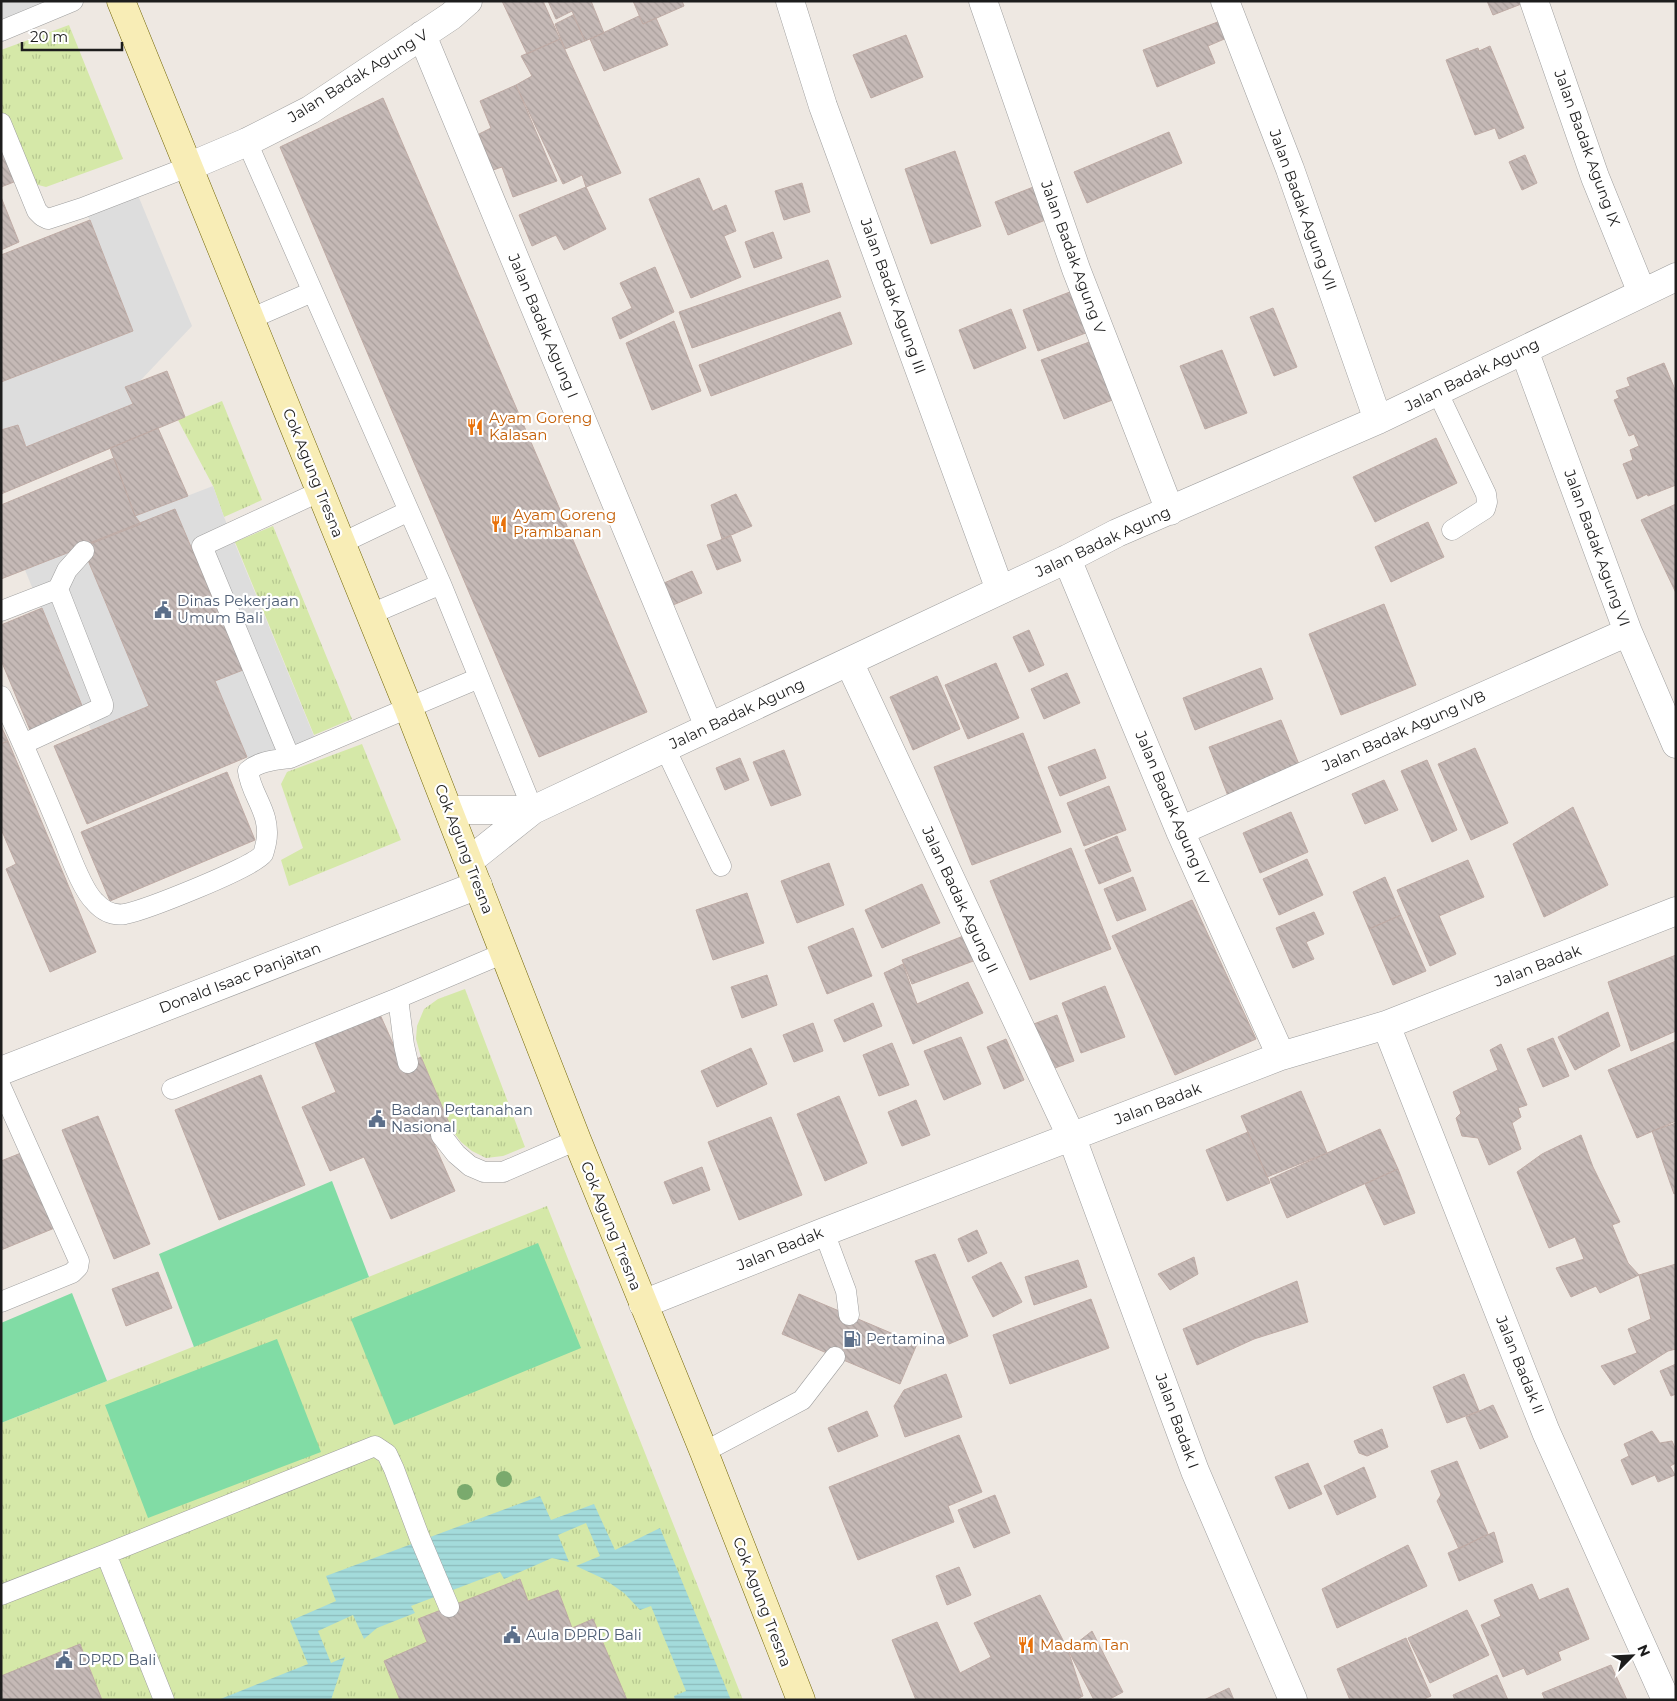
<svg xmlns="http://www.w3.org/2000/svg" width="1677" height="1701" font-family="Montserrat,sans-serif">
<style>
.grass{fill:url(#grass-tufts)}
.pitch{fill:#81dca5}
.parking{fill:#ddd}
.water{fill:url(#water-rules)}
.building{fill:url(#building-back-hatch);stroke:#bfaba5}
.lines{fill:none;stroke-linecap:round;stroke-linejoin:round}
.service-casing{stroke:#9e9e9e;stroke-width:21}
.minor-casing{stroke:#9e9e9e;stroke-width:29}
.tertiary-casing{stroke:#9e9e9e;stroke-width:29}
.secondary-casing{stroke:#716506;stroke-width:29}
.service{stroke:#fff;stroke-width:20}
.minor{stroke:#fff;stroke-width:28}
.tertiary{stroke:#fff;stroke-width:28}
.secondary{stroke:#f8edb6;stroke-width:28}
.tree{fill:#7aaa6d}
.labels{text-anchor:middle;stroke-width:4.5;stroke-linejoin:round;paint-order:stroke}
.street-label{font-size:15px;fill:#1d1d1d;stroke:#fff}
.food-label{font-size:15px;fill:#c56008;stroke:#fff;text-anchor:start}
.service-label{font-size:15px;fill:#4e5e75;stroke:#fff;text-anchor:start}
</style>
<defs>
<pattern id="grass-tufts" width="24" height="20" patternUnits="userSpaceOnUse" patternTransform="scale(1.25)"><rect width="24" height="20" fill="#d5e8a8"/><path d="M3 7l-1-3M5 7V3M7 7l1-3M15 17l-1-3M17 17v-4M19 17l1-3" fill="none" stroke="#b6c790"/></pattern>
<pattern id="water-rules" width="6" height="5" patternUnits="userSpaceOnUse" patternTransform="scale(1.25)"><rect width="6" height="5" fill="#a3dbdb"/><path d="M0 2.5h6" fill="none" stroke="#8cbcbc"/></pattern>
<pattern id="building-back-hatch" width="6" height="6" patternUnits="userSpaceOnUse" patternTransform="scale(1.25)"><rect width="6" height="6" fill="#c5b9b6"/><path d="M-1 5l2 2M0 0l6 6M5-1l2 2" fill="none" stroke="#a99f9c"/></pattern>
</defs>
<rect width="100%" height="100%" fill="#eee8e2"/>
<path class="grass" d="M69 25 123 159 46 187 19 180 1 138V50Z
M222 401 262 500 224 517 213 486 178 420Z
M273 526 352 719 314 735 235 542Z
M362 744 401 840 289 886 281 860 303 848 281 784 287 772Z
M465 989 525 1147 503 1156 486 1158 472 1151 461 1142 452 1130 421 1057 416 1039 417 1026 424 1009 438 999Z
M547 1206 743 1700H1V1423Z"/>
<path class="pitch" d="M332 1181 369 1277 194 1347 159 1254Z
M538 1243 581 1348 394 1425 351 1319Z
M72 1293 107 1381 1 1423V1323Z
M277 1339 321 1452 148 1518 105 1405Z"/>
<path class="parking" d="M1 1H59L1 31Z
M135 188 192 326 140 381 125 387 133 404 26 447 18 425 1 430V382L133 331 90 220 82 208Z
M213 486 224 517 318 746 263 770 247 757 215 681 242 670 135 516Z
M82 546 149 706 91 730 25 570Z"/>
<path class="water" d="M540 1496 551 1520 594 1504 615 1550 660 1528 731 1700H675L674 1696 686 1691 651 1606 640 1610 624 1593 604 1579 576 1566 600 1556 586 1523 558 1535 569 1562 552 1558 504 1579 500 1572 411 1606 415 1613 377 1628 364 1639 353 1615 318 1631 331 1663 345 1657 331 1700H218L308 1664 290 1621 336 1601 326 1576Z"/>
<path class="building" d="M502 1H543L560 39 527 54Z
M548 1H591L604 33 585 41 572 11 556 19Z
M633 1H682L684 6 643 24Z
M1487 1H1529L1493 15Z
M573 15 585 41 565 49 555 24Z
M639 16 643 24 656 18 668 45 604 71 590 39Z
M1223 20 1229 37 1208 46 1215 63 1157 87 1143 50Z
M906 35 923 77 871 98 853 55Z
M560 39 621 173 586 187 582 175 563 184 516 85 532 76 521 56Z
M1490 46 1524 128 1499 139 1495 128 1475 135 1446 60 1478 48 1479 51Z
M516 85 557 181 513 197 502 167 493 170 479 134 491 128 480 101Z
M383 98 647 712 539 757 280 147Z
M1169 132 1182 163 1087 203 1074 172Z
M1 138 19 180 1 187Z
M955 151 981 226 931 244 905 169Z
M1525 155 1537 183 1522 190 1509 162Z
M699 178 713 211 726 205 736 231 724 236 741 277 691 298 649 199Z
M802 183 810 212 784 220 775 191Z
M1041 184 1053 217 1008 235 995 202Z
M586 187 606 229 564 250 556 235 532 246 519 215Z
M1 197 19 242 1 250Z
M90 220 133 331 1 382V255Z
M773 232 782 258 754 268 745 242Z
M828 260 841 297 692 348 679 312Z
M655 267 674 312 620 339 612 318 632 308 620 283Z
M1075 290 1091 331 1038 351 1023 310Z
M1273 308 1297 367 1274 376 1250 317Z
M1011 309 1026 348 974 369 959 330Z
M840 312 852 344 711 396 699 365Z
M674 321 701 391 652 410 626 343Z
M1092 341 1115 399 1064 419 1041 360Z
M1222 350 1247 413 1205 429 1180 366Z
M1664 363 1676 392V485L1648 496 1647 494 1637 499 1623 464 1633 460 1630 450 1639 446 1634 434 1629 436 1614 400 1619 398 1616 391 1630 386 1627 378Z
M167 371 185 417 1 494V430L18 425 26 447 133 404 125 387Z
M158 428 188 496 135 516 110 448Z
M1436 438 1457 483 1375 522 1353 477Z
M114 458 135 516 141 524 1 579V505Z
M736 494 752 526 722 539 711 505Z
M1676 504V593L1641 520Z
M175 509 243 670 215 681 247 757 87 824 54 746 149 706 82 546Z
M1428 522 1444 557 1391 582 1375 547Z
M731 536 741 561 717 570 707 545Z
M692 571 702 593 673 605 664 583Z
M1384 604 1416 685 1341 715 1309 634Z
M42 608 83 708 30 730 1 660V625Z
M1029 630 1044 665 1029 672 1013 637Z
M996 663 1019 718 968 739 945 685Z
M1261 668 1273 699 1195 730 1183 698Z
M1067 673 1080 703 1044 719 1031 689Z
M937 676 960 729 913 750 890 697Z
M1281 720 1300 767 1228 796 1209 747Z
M1 726 8 741 1 744Z
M1023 733 1061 832 972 865 934 767Z
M8 741 96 952 50 972 6 869 16 864 1 829V744Z
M1475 748 1508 823 1471 840 1438 764Z
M1095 749 1106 778 1060 796 1048 767Z
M784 750 801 795 771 806 753 762Z
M740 758 749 780 725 790 716 768Z
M1427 760 1457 830 1432 842 1401 771Z
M227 772 255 840 110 901 81 832Z
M1384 780 1398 810 1365 824 1352 794Z
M1109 786 1126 830 1084 846 1067 803Z
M1573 807 1608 885 1544 917 1513 844Z
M1291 812 1308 852 1260 873 1243 833Z
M1117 836 1131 871 1099 884 1085 850Z
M1071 848 1111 949 1030 980 990 881Z
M1307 859 1323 895 1279 915 1263 879Z
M1468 860 1484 897 1439 916 1456 954 1430 966 1397 890Z
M829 863 844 905 797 923 781 881Z
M1133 877 1146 910 1117 921 1104 889Z
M1385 877 1401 915 1369 929 1353 892Z
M922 884 940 923 882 948 865 910Z
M747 893 764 943 713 960 696 910Z
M1192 900 1256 1039 1175 1075 1112 936Z
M1314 912 1324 934 1306 942 1314 959 1293 968 1276 928Z
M1401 915 1426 971 1393 985 1369 929Z
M853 928 872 976 827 994 808 947Z
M966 935 976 960 912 984 902 960Z
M1676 955V1031L1631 1051 1608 982Z
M903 964 917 1004 968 982 983 1013 913 1044 884 973Z
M767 975 777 1005 742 1018 731 987Z
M1105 986 1125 1037 1081 1053 1062 1003Z
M873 1003 882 1026 844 1042 834 1020Z
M378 1010 403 1066 421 1057 452 1130 432 1139 455 1191 391 1219 364 1157 330 1171 302 1107 336 1092 313 1038Z
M1608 1012 1620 1046 1575 1070 1558 1037Z
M1057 1015 1074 1061 1044 1072 1026 1027Z
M813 1023 823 1051 794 1062 783 1035Z
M961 1037 981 1084 944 1100 924 1051Z
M1553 1038 1569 1076 1543 1087 1527 1049Z
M1006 1039 1024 1080 1004 1089 987 1047Z
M1676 1041V1121L1637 1138 1608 1070Z
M892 1043 909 1085 879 1096 863 1055Z
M1501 1044 1527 1105 1518 1108 1521 1117 1512 1123 1521 1149 1489 1165 1478 1138 1462 1136 1456 1118 1461 1113 1453 1092 1498 1070 1490 1050Z
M751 1048 767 1084 717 1107 701 1071Z
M261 1075 305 1185 219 1220 175 1110Z
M1301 1091 1327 1153 1267 1177 1241 1116Z
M839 1096 867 1163 825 1181 797 1114Z
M916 1100 930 1135 902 1146 888 1112Z
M98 1116 150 1244 114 1259 62 1130Z
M771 1117 802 1195 739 1220 708 1142Z
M1676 1123V1193L1674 1194 1652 1131Z
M1380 1129 1398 1169 1287 1218 1270 1179Z
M1248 1132 1270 1183 1227 1201 1206 1150Z
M1581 1135 1593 1167 1620 1222 1612 1225 1628 1263 1639 1275 1600 1293 1596 1286 1571 1297 1556 1268 1584 1259 1575 1237 1549 1248 1517 1172 1542 1154Z
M26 1151 57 1227 1 1250V1161Z
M702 1167 710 1190 673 1204 664 1182Z
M1398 1169 1415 1213 1384 1225 1365 1184Z
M977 1230 987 1253 968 1262 958 1239Z
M935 1254 968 1336 949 1344 915 1261Z
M1194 1257 1198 1274 1170 1290 1158 1274Z
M1078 1260 1087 1287 1034 1305 1025 1277Z
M1001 1262 1022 1302 993 1317 972 1277Z
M1676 1264V1349L1668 1351 1614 1385 1601 1366 1637 1353 1628 1329 1651 1319 1639 1275Z
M158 1272 172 1308 126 1326 112 1289Z
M1297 1281 1308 1322 1254 1339 1197 1365 1183 1329Z
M799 1294 917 1344 900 1384 782 1334Z
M1091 1299 1109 1348 1010 1384 993 1335Z
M1676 1364V1394L1671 1396 1660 1371Z
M946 1374 962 1417 905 1437 894 1406 904 1390Z
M1464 1374 1479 1411 1447 1423 1433 1387Z
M1493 1405 1508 1437 1480 1449 1466 1417Z
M867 1411 878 1436 838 1452 828 1428Z
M1382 1429 1388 1447 1367 1456 1359 1453 1354 1441Z
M1652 1431 1660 1443 1672 1441 1676 1450V1463L1670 1466 1675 1475 1658 1482 1655 1475 1632 1485 1621 1460 1629 1456 1624 1444Z
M959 1435 982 1492 948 1506 954 1522 858 1560 829 1487Z
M1457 1461 1488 1534 1459 1549 1437 1501 1441 1495 1431 1471Z
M1308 1463 1322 1494 1289 1509 1275 1477Z
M1364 1467 1376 1497 1337 1515 1324 1486Z
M995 1495 1010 1533 974 1548 958 1510Z
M1494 1532 1503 1562 1459 1581 1448 1553Z
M1408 1545 1427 1586 1337 1628 1322 1589Z
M959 1567 971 1595 947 1605 936 1576Z
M520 1579 528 1601 558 1590 572 1628 593 1619 627 1700H400L384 1661 427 1642 418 1619Z
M1532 1584 1539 1600 1568 1588 1589 1639 1558 1652 1561 1660 1527 1675 1524 1668 1503 1677 1481 1625 1501 1616 1494 1600Z
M1040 1595 1068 1650 1083 1696 1075 1700H916L892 1640 937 1622 960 1673 991 1657 974 1623Z
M1467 1610 1489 1655 1430 1683 1408 1638Z
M1092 1631 1123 1692 1108 1700H1094L1068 1650Z
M1406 1638 1431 1696 1422 1700H1350L1337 1669Z
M80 1644 102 1700H1V1676Z
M1611 1665 1627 1700H1545L1542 1693Z
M1497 1675 1508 1700H1455L1453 1695Z
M1229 1688 1234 1700H1204Z"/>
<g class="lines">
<g class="service-casing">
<path id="service" d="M1 31 73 1
M1 123 37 211 42 216 48 219 82 208 188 167
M247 142 441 584 533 810
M250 319 312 292
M1437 391 1486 494 1487 502 1485 509 1452 530
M321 491 202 546 290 758 479 678
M342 543 409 511
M1 611 58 589 67 570 84 551
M371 614 441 584
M1 696C23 743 43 790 63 838 70 855 82 890 95 902 103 911 112 916 125 914 145 910 253 868 263 854 264 852 265 847 266 843 272 813 251 796 248 771 259 761 275 760 290 758
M23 744 103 707V704L58 589
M665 748 721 866
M398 998 404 1045 408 1063
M1 1087 79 1261 78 1267 72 1273 1 1302
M172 1089 398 998 504 953
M441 1135 456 1154 470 1166 484 1172H503L577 1140
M824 1232 846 1291 849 1315
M704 1452 802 1400 835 1357
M106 1554 375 1446 387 1454 394 1469 419 1536 449 1607
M1 1595 106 1554 164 1700"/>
</g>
<g class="minor-casing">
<path id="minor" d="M790 1 823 106 1000 590
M983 1 1076 269 1170 511
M1225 1 1290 169 1378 420
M1534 1 1595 177 1642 293
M422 35 709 727
M188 167 247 142 310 110 451 16 468 1
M1524 350 1628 632 1676 744
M1067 559 1180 831 1281 1056
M849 662 1072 1138 1195 1471 1293 1700
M449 810H533
M1180 831 1628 632
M469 861 533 810 1067 559 1117 533 1378 420 1676 277
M1386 1025 1546 1432 1666 1700
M643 1304 824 1232 1281 1056 1386 1025 1676 911"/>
</g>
<g class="tertiary-casing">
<path id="tertiary" d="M1 1071 478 885"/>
</g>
<g class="secondary-casing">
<path id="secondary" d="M121 1 408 707 577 1140 704 1452 801 1700"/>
</g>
<use href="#service" class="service"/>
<use href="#minor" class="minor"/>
<use href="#tertiary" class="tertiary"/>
<use href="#secondary" class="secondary"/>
</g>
<g class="tree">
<circle cx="504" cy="1479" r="8"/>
<circle cx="465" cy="1492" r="8"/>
</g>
<defs>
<g id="restaurant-bare" transform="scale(1.35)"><path d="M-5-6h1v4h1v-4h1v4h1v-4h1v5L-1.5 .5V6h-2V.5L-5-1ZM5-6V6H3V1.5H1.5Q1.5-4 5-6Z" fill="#e8710a" stroke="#fff" stroke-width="2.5" paint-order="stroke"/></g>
<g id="civic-bare" transform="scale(1.35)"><path d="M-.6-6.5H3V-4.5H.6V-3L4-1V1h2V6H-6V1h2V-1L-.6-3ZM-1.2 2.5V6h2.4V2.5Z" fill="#5c6f8a" stroke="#fff" stroke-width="2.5" paint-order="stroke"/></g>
<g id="fuel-bare" transform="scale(1.35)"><path d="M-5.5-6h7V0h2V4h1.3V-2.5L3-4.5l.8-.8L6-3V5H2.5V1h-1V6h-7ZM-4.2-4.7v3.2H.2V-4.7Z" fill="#5c6f8a" stroke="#fff" stroke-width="2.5" paint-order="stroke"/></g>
</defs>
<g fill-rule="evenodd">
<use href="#restaurant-bare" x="475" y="427"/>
<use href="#restaurant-bare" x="499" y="524"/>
<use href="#civic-bare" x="163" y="610"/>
<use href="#civic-bare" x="377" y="1119"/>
<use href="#fuel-bare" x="852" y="1339"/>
<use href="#civic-bare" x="512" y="1635"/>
<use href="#restaurant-bare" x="1026" y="1645"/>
<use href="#civic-bare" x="64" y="1660"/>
</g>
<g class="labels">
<g class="street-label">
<text transform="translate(358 76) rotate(-32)" y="5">Jalan Badak Agung V</text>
<text transform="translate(1587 148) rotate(70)" y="5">Jalan Badak Agung IX</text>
<text transform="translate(1303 210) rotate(70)" y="5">Jalan Badak Agung VII</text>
<text transform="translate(1073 257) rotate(70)" y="5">Jalan Badak Agung V</text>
<text transform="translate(893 296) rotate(70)" y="5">Jalan Badak Agung III</text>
<text transform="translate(543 326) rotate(67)" y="5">Jalan Badak Agung I</text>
<text transform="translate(1472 375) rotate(-26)" y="5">Jalan Badak Agung</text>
<text transform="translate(313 473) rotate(68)" y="5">Cok Agung Tresna</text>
<text transform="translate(1103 542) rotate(-25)" y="5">Jalan Badak Agung</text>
<text transform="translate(1597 548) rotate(70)" y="5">Jalan Badak Agung VI</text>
<text transform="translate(737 714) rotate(-25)" y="5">Jalan Badak Agung</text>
<text transform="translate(1404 731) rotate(-24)" y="5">Jalan Badak Agung IVB</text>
<text transform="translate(1172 808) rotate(67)" y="5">Jalan Badak Agung IV</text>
<text transform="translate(464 849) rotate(69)" y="5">Cok Agung Tresna</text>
<text transform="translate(960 900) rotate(65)" y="5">Jalan Badak Agung II</text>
<text transform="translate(1538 966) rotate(-21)" y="5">Jalan Badak</text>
<text transform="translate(240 978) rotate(-21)" y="5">Donald Isaac Panjaitan</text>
<text transform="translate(1158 1104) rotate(-21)" y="5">Jalan Badak</text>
<text transform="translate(611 1226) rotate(68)" y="5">Cok Agung Tresna</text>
<text transform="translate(780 1249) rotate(-22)" y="5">Jalan Badak</text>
<text transform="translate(1520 1365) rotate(68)" y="5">Jalan Badak II</text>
<text transform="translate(1177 1421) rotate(70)" y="5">Jalan Badak I</text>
<text transform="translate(762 1602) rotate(69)" y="5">Cok Agung Tresna</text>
</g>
<g class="food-label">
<text x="489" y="423">Ayam Goreng<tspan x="489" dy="17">Kalasan</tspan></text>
<text x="513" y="520">Ayam Goreng<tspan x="513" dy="17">Prambanan</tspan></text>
<text x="1040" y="1650">Madam Tan</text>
</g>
<g class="service-label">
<text x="177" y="606">Dinas Pekerjaan<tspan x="177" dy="17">Umum Bali</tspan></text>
<text x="391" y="1115">Badan Pertanahan<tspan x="391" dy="17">Nasional</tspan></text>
<text x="866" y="1344">Pertamina</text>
<text x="526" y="1640">Aula DPRD Bali</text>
<text x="78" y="1665">DPRD Bali</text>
</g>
</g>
<rect width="1677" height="1701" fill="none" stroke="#1d1d1d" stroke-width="5"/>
<g transform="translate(1632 1656) rotate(66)" stroke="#ffffff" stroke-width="4" paint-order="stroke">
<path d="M0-4L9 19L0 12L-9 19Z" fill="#1d1d1d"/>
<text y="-8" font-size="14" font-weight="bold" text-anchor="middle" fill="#1d1d1d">N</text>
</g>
<path d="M22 42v8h100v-8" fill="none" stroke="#1d1d1d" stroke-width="2.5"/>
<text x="30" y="42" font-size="15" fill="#1d1d1d" stroke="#ffffff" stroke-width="4" paint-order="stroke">20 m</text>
</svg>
